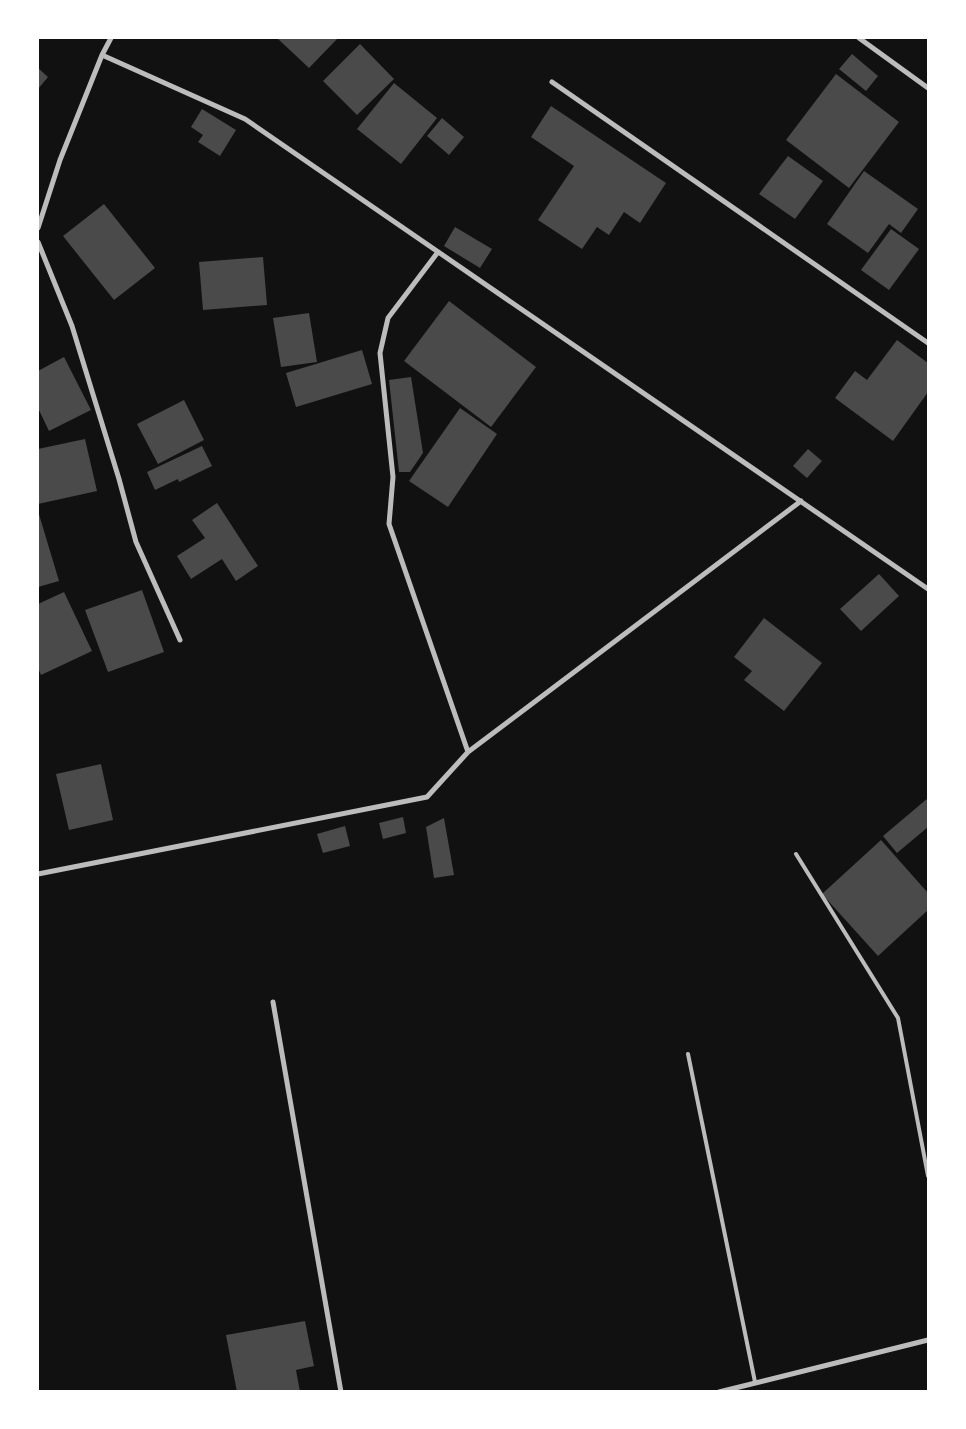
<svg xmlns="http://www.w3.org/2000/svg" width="966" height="1429" font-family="Inter,sans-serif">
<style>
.building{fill:#4a4a4a}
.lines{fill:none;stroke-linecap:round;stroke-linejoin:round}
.service{stroke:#bcbcbc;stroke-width:4}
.minor{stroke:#bcbcbc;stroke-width:5}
</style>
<rect width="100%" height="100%" fill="#111"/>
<path class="building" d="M277 38H338L309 68Z
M360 44 394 79 357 115 323 81Z
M852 54 878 76 866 91 839 69Z
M38 68 48 77 38 89Z
M836 74 899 122 849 188 786 140Z
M394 83 437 118 401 164 357 129Z
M551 106 666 183 640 223 624 212 609 235 597 227 582 249 538 220 574 166 531 137Z
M202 109 236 130 220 156 198 142 203 135 191 127Z
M442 118 464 137 449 155 427 136Z
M788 156 823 181 795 219 759 194Z
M864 171 918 209 901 233 889 224 868 253 827 224Z
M104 204 155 268 114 300 63 236Z
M455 227 492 249 480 268 444 246Z
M891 229 919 249 889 290 861 270Z
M263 257 267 305 203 310 199 262Z
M449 301 536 367 491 427 404 361Z
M309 313 317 362 281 367 273 318Z
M897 340 928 363V392L893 441 835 398 855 371 867 380Z
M362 350 372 384 296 407 286 373Z
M64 357 91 410 49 431 38 408V371Z
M411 377 423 453 410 472H399L389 380Z
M184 400 204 440 158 464 137 424Z
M460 408 497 434 448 507 409 481Z
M85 439 97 491 38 504V449Z
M202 446 212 466 179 482 178 479 155 490 147 472Z
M808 449 822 461 807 478 793 466Z
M217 503 258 566 236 581 222 559 191 579 177 556 205 538 192 520Z
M38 511 59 581 38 587Z
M879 574 899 596 861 631 840 609Z
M142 590 164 652 108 672 85 610Z
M64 592 92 651 41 675 38 668V604Z
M764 618 822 663 784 711 744 680 752 671 734 657Z
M101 764 113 820 69 830 56 774Z
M928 798V827L897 853 883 836Z
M403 817 406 833 383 839 379 823Z
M444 818 454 875 434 878 426 827Z
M345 826 350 846 323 853 317 834Z
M881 840 928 893V910L878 956 822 894Z
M305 1321 314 1366 296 1370 300 1392H237L226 1335Z"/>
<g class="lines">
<path class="service" d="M796 854 898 1018 928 1176
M688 1054 755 1382"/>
<path class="minor" d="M859 38 928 88
M102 55 245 119 928 589
M552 82 928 343
M38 228 60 160 102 55 111 38
M38 242 72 326 119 479 136 542 180 640
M438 252 388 318 380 353 393 477 389 524 468 752
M38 874 427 797 468 752 801 501
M273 1002 341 1392
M719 1392 928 1340"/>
</g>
<rect width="966" height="1429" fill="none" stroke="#ffffff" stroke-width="78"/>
</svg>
